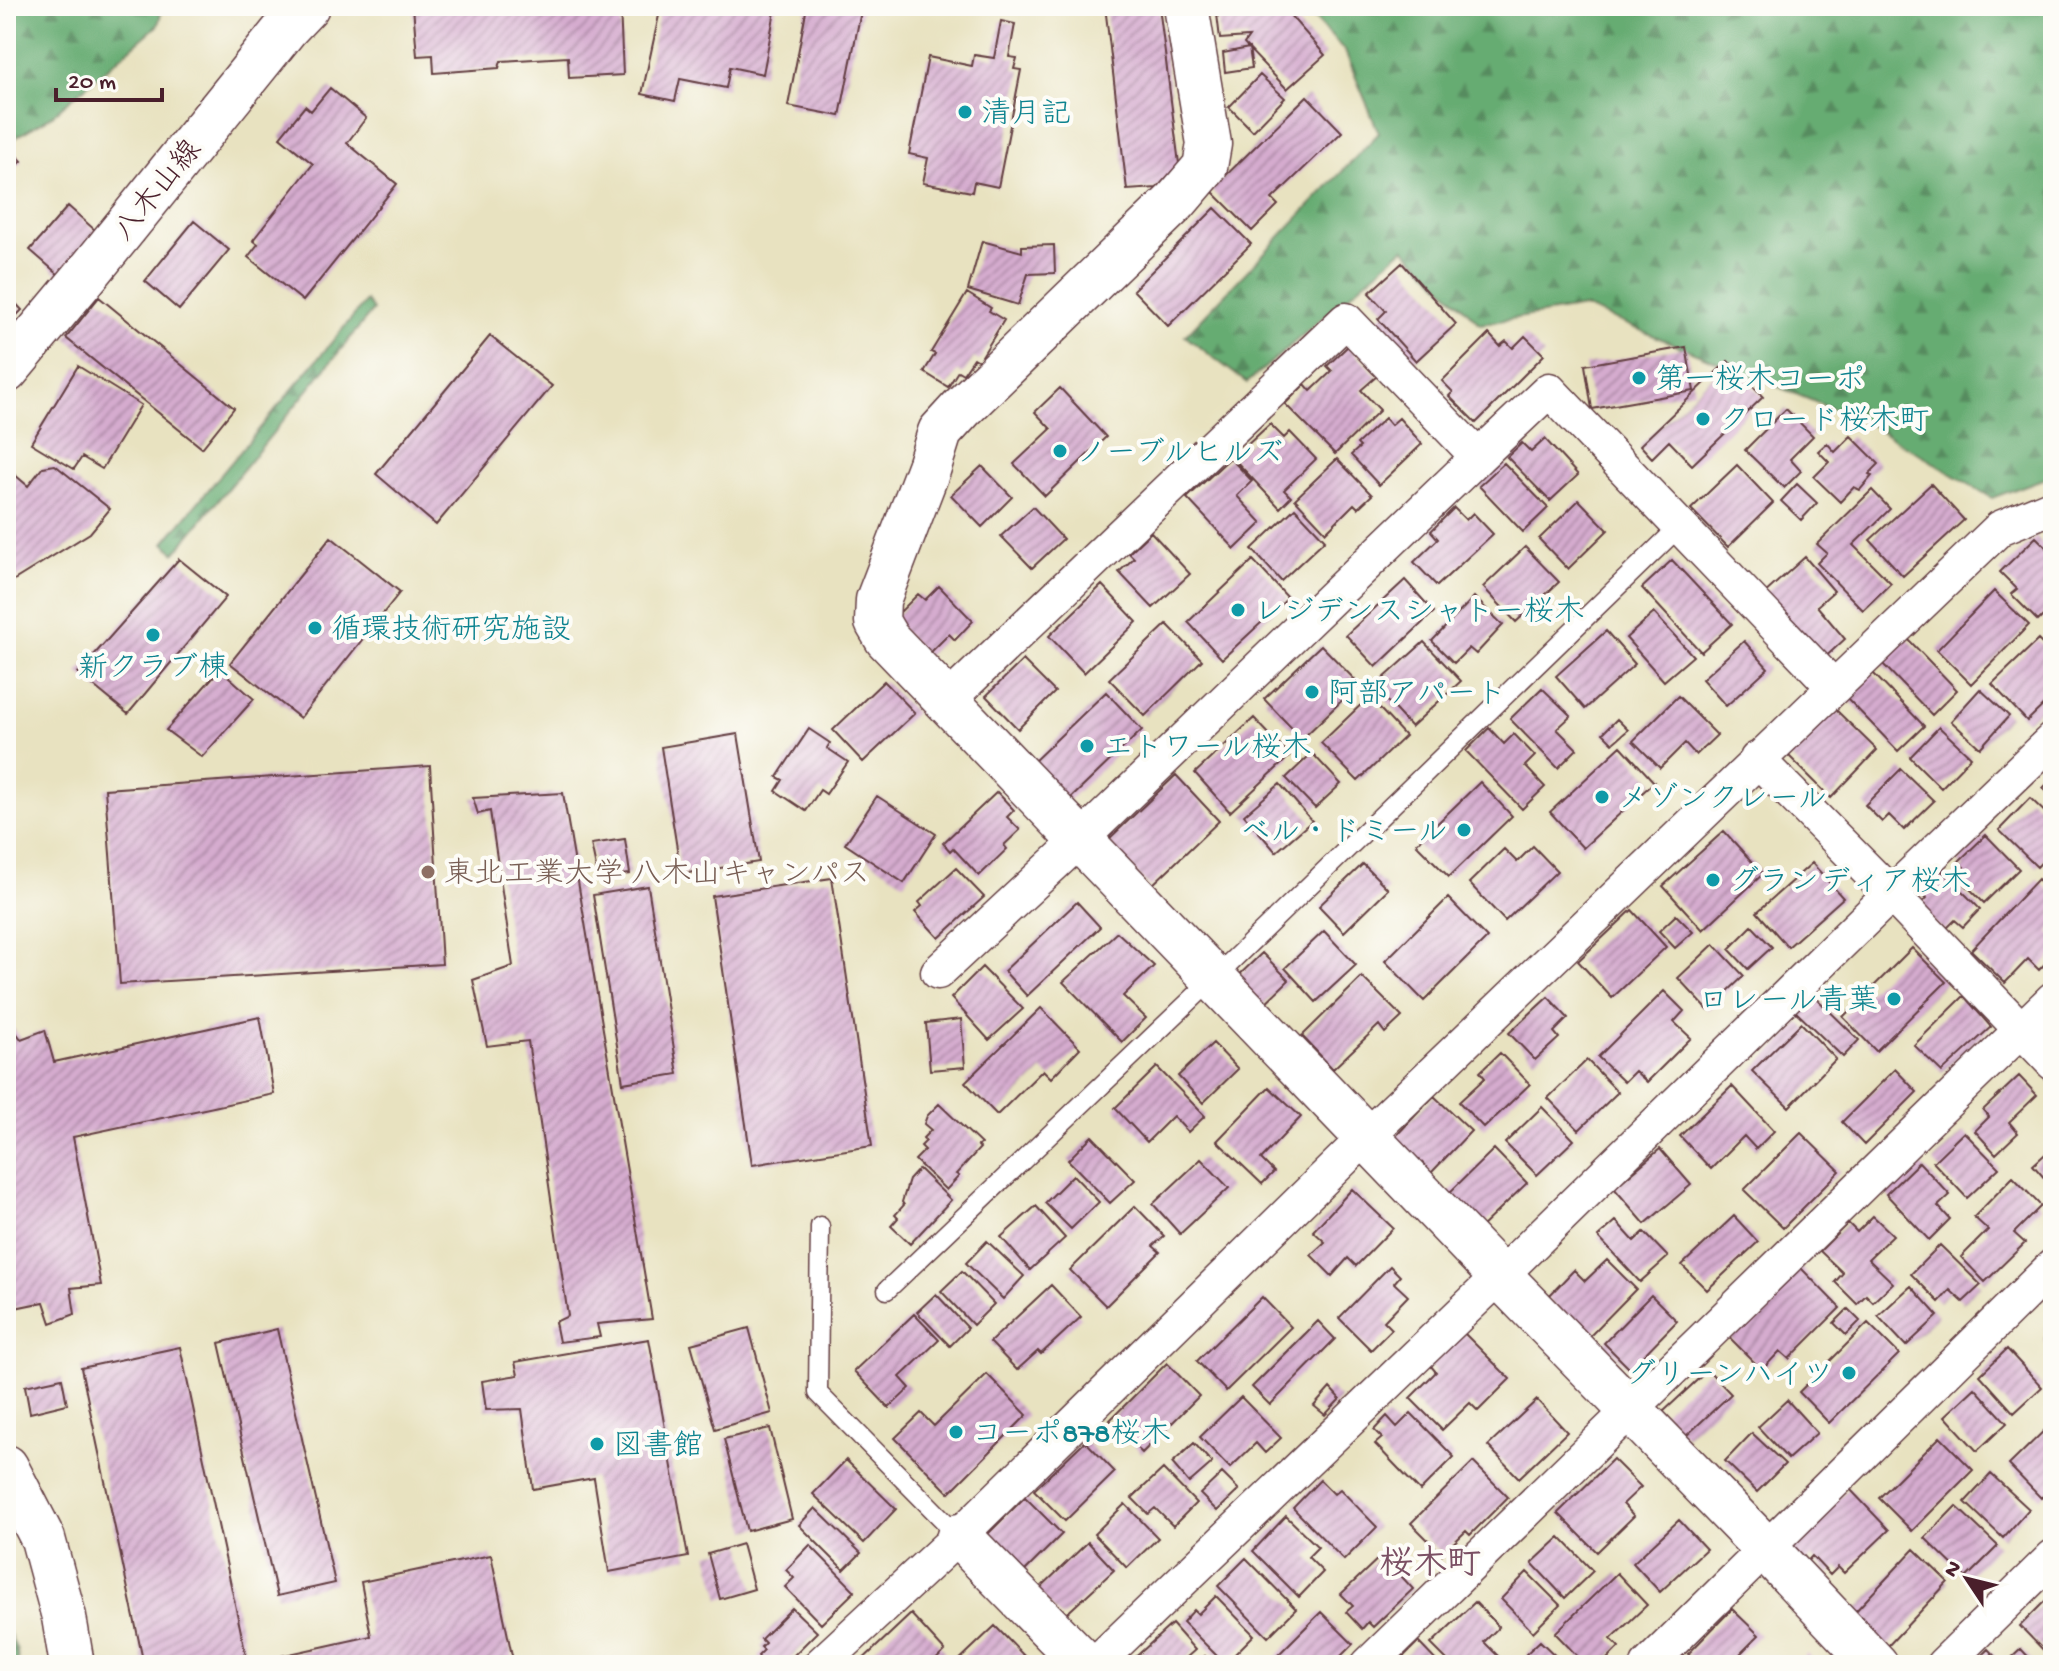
<svg xmlns="http://www.w3.org/2000/svg" width="2059" height="1671" font-family="'Gochi Hand','Klee One',sans-serif">
<style>
.forest{fill:url(#forest-firs);stroke:#58664e;stroke-width:2}
.building{fill:url(#building-hatch)}
.lines{fill:none;stroke-linecap:round;stroke-linejoin:round}
.service-casing{stroke:#623c41;stroke-width:21}
.minor-casing{stroke:#623c41;stroke-width:37}
.tertiary-casing{stroke:#623c41;stroke-width:47}
.service{stroke:#fff;stroke-width:18}
.minor{stroke:#fff;stroke-width:34}
.tertiary{stroke:#fff;stroke-width:44}
.culture-dot{fill:#0f9aa8;stroke:#fdfcf7;stroke-width:3}
.education-dot{fill:#8d6e63;stroke:#fdfcf7;stroke-width:3}
.labels{text-anchor:middle;stroke-width:8;stroke-linejoin:round;paint-order:stroke}
.culture-label{font-size:30px;fill:#0d838f;stroke:#fdfcf7;text-anchor:start}
.street-label{font-size:30px;fill:#4a1f2b;stroke:#fdfcf7}
.education-label{font-size:30px;fill:#785e54;stroke:#fdfcf7;text-anchor:start}
.quarter-label{font-size:34px;font-weight:bold;fill:#7b5064;stroke:#fdfcf7}
</style>
<defs>
<pattern id="forest-firs" width="22" height="20" patternUnits="userSpaceOnUse" patternTransform="scale(2)"><rect width="22" height="20" fill="#66ac72"/><path d="M5 1l3.5 6h-7zM16 11l3.5 6h-7z" fill="#568b5e"/></pattern>
<pattern id="building-hatch" width="6" height="6" patternUnits="userSpaceOnUse" patternTransform="scale(2)"><rect width="6" height="6" fill="#d5accf"/><path d="M-1 1l2-2M0 6l6-6M5 7l2-2" fill="none" stroke="#af8ba8"/></pattern>
</defs>
<rect width="100%" height="100%" fill="#fdfcf7"/>
<filter id="ink" filterUnits="userSpaceOnUse"><feTurbulence type="fractalNoise" baseFrequency=".0125" numOctaves="2"/><feDisplacementMap in="SourceGraphic" scale="16" xChannelSelector="R" yChannelSelector="G"/><feConvolveMatrix kernelMatrix="1 2 1 2 8 2 1 2 1" color-interpolation-filters="sRGB"/></filter>
<filter id="wash" filterUnits="userSpaceOnUse"><feTurbulence type="fractalNoise" baseFrequency=".006" numOctaves="4" result="noise"/><feDisplacementMap in="SourceGraphic" scale="32" xChannelSelector="R" yChannelSelector="G"/><feGaussianBlur stdDeviation="1.8" result="paint"/><feColorMatrix in="noise" values="0 0 0 0 0 0 0 0 0 0 0 0 0 0 0 0 0 1.4 0 .05"/><feComposite in="paint" operator="in"/></filter>
<g filter="url(#wash)">
<rect width="100%" height="100%" fill="#e8e2c0"/>
<path class="forest" d="M6 6H163L158 25 50 117 6 143Z
M1303 6H2053V475L1992 498 1869 424 1584 307 1480 324 1404 248 1247 383 1185 336 1379 133 1345 51Z
M366 301 373 310 175 553 164 543Z
M6 1626 17 1651 18 1665H6Z"/>
<g id="blocks">
<path class="building" d="M413 6H620L623 75 569 78 568 57 501 61 499 68 434 73 433 55 417 56Z
M661 6H776L763 74 730 67 726 88 680 79 675 101 642 94Z
M807 6H862L840 116 788 106Z
M1105 6H1159L1179 164 1157 188 1127 190Z
M1216 6H1282L1325 55 1287 89 1244 44 1249 37 1220 39Z
M1001 21 1015 24 1009 57 1017 58 1014 69 1021 70 998 187 974 182 972 192 923 183 928 158 909 154 928 57 972 66 974 55 994 58Z
M1249 48 1252 68 1225 72 1223 53Z
M1260 75 1285 98 1253 131 1229 107Z
M330 88 366 118 347 143 397 184 303 301 248 257 258 244 253 240 313 164 280 137 305 106 311 111Z
M1307 96 1342 132 1272 199 1278 205 1252 231 1211 190Z
M6 144 22 161 6 176Z
M68 206 96 231 59 275 30 250Z
M1215 208 1251 244 1168 326 1133 290Z
M194 221 229 250 179 310 145 281Z
M982 241 1022 252V246L1054 245 1055 273 1028 274 1018 305 968 290Z
M1402 263 1456 324 1416 361 1378 319 1386 311 1369 293Z
M6 293 22 310 6 326Z
M967 293 991 308 989 311 1004 320 979 361 974 358 963 374 958 371 948 387 924 372 935 354 931 352Z
M99 297 234 408 202 448 66 338Z
M1489 334 1500 346 1506 341 1513 348 1525 336 1544 355 1476 423 1449 396 1453 392 1442 381Z
M490 336 552 386 436 525 376 474Z
M1348 346 1377 376 1361 390 1380 410 1335 454 1285 404 1305 384 1311 391 1332 371 1327 366Z
M1686 347 1694 391 1592 409 1585 365Z
M1728 361 1763 397 1692 465 1669 441 1652 458 1640 445Z
M78 366 141 405 102 469 82 457 74 469 31 443Z
M1060 388 1106 437 1045 496 1014 464 1051 429 1035 412Z
M1786 409 1813 436 1790 459 1801 471 1784 488 1745 450Z
M1385 418 1391 425 1399 418 1422 444 1379 485 1351 455 1360 447 1357 444Z
M1270 424 1284 438 1290 432 1316 459 1284 490 1291 497 1280 508 1233 458Z
M1851 436 1879 464 1869 474 1872 476 1860 490 1854 487 1840 502 1814 477 1829 462 1818 451 1827 443 1835 452Z
M1545 439 1578 475 1550 501 1507 457 1522 443 1531 452Z
M1230 458 1252 481 1237 496 1262 523 1235 549 1187 498Z
M1337 459 1372 495 1358 508 1354 504 1326 532 1295 499Z
M1504 463 1548 508 1523 532 1479 486Z
M55 465 110 509 90 533 6 585V487L15 475 28 486 43 467Z
M1737 465 1773 503 1728 547 1691 509Z
M982 466 1012 497 982 527 951 495Z
M1797 484 1817 503 1801 520 1781 501Z
M1931 484 1964 520 1903 576 1870 540Z
M1872 490 1890 509 1853 545 1891 583 1863 610 1817 563 1827 553 1817 544Z
M1579 500 1608 530 1568 569 1539 539Z
M1033 507 1063 539 1032 568 1001 536Z
M1295 508 1325 540 1281 581 1252 549Z
M1454 508 1466 520 1473 513 1493 534 1437 586 1414 562 1438 539 1431 531Z
M1151 532 1190 574 1153 608 1119 572 1134 558 1129 553Z
M331 537 400 592 300 718 230 663Z
M2036 537 2051 552 2053 550V589L2047 595 2053 601V606L2038 621 2011 594 2017 589 2000 572Z
M1525 547 1559 582 1516 622 1483 587Z
M1805 557 1834 591 1817 606 1845 639 1821 661 1764 594Z
M179 559 226 597 128 714 78 673Z
M1253 560 1288 598 1222 659 1188 622Z
M1672 560 1732 624 1701 652 1642 588Z
M1405 580 1434 612 1376 667 1346 635Z
M1102 585 1137 622 1084 673 1049 636Z
M939 586 973 621 955 640 949 634 927 656 892 620 918 594 925 600Z
M1994 591 2029 625 1971 684 1937 650Z
M1474 597 1503 625 1476 654 1469 648 1454 663 1432 641Z
M1654 613 1693 656 1664 681 1626 638Z
M1167 624 1202 660 1145 716 1109 679Z
M1606 631 1635 664 1585 709 1556 676Z
M1907 638 1957 690 1932 715 1881 662Z
M2038 640 2053 655V680L2046 687 2053 696 2027 721 1992 684Z
M1744 641 1768 668 1726 706 1702 679Z
M1424 642 1461 681 1411 727 1374 687Z
M1321 645 1359 684 1302 739 1264 699Z
M1023 660 1055 692 1018 729 986 696Z
M220 669 254 699 202 757 166 730Z
M1873 673 1924 726 1898 751 1847 698Z
M884 681 915 713 863 762 833 730Z
M1542 688 1571 716 1557 729 1577 749 1558 768 1510 719Z
M1980 689 2009 716 1980 748 1951 721Z
M1106 692 1142 730 1068 801 1032 763Z
M1678 696 1717 735 1696 755 1685 743 1660 768 1633 741Z
M1369 697 1405 736 1358 781 1321 743Z
M1833 707 1877 750 1831 798 1787 754Z
M1254 718 1290 756 1230 812 1195 773Z
M1617 719 1628 730 1613 743 1603 733Z
M1939 727 1971 757 1941 788 1910 757Z
M1489 728 1504 744 1514 734 1535 756 1525 766 1545 787 1522 809 1466 751Z
M809 729 830 743 827 748 848 762 826 794 820 790 806 811 776 791 783 780 777 777Z
M738 734 759 862 681 874 661 747Z
M1621 746 1654 782 1583 848 1550 812Z
M1312 753 1341 784 1315 808 1286 778Z
M430 766 442 964 120 984 105 789Z
M1901 769 1934 801 1904 830 1889 815 1882 822 1865 805Z
M1176 775 1219 821 1150 887 1107 841Z
M2053 778V798L2043 788Z
M1480 782 1512 816 1449 877 1416 844Z
M1280 784 1312 821 1276 852 1244 815Z
M997 792 1014 810 1007 817 1020 830 1004 845 1007 849 979 876 953 848 950 851 943 843Z
M563 793 652 1319 597 1324 600 1337 559 1342 555 1322 568 1316 528 1041 487 1046 473 980 513 966 490 811 478 814 473 798Z
M877 796 936 834 904 883 845 844Z
M2030 798 2053 820V850L2037 867 1999 830Z
M1724 831 1763 874 1703 930 1663 886Z
M1986 835 2019 869 1984 903 1956 875 1964 867 1958 862Z
M625 839 630 874 598 877 591 844Z
M1533 846 1557 871 1505 921 1469 883 1504 849 1517 862Z
M1812 863 1843 898 1788 947 1757 912Z
M1363 864 1388 889 1344 932 1319 906Z
M1938 867 1980 909 1963 927 1955 920 1944 931 1918 907 1927 898 1918 888Z
M956 868 984 897 939 938 915 912 922 906 919 902Z
M832 878 872 1146 752 1165 712 896Z
M2038 879 2053 894V927L2049 932 2053 936V955L2039 970 2028 959 2005 983 1971 950Z
M648 886 678 1074 623 1083 593 895Z
M1448 898 1487 938 1424 1001 1385 961Z
M1077 902 1100 927 1027 996 1004 971Z
M1632 910 1666 947 1612 998 1578 961Z
M1676 915 1693 932 1675 948 1659 931Z
M1752 926 1772 947 1748 969 1729 949Z
M1324 931 1356 965 1316 1002 1285 968Z
M1117 932 1154 966 1123 996 1146 1018 1122 1042 1063 982Z
M1714 944 1744 976 1708 1010 1678 978Z
M1912 948 1946 982 1876 1051 1843 1017Z
M1262 953 1289 980 1258 1010 1231 983Z
M982 967 1023 1009 989 1040 951 998Z
M1362 977 1402 1017 1385 1033 1379 1025 1333 1069 1302 1036Z
M1664 991 1684 1011 1674 1022 1691 1038 1647 1082 1635 1071 1624 1082 1598 1057Z
M1810 992 1859 1040 1843 1057 1793 1009Z
M1964 996 1991 1027 1942 1072 1914 1045Z
M1548 997 1568 1018 1554 1032 1559 1038 1535 1060 1509 1033Z
M1041 1008 1080 1048 1051 1078 1043 1070 997 1115 965 1082Z
M260 1017 274 1094 73 1137 101 1285 71 1288 75 1314 51 1323 44 1302 10 1309 6 1301V1024H10L21 1039 45 1030 54 1062Z
M961 1019 965 1067 930 1070 926 1023Z
M1801 1023 1836 1059 1789 1107 1752 1071Z
M1213 1043 1238 1069 1203 1103 1178 1076Z
M1500 1053 1530 1084 1484 1128 1459 1102 1485 1078 1480 1072Z
M1587 1060 1618 1092 1579 1130 1548 1098Z
M1157 1067 1205 1116 1188 1132 1173 1116 1147 1142 1115 1108Z
M1895 1069 1917 1092 1864 1145 1842 1122Z
M2019 1076 2037 1095 2009 1122 2018 1133 1996 1154 1975 1131 1989 1117 1983 1110Z
M1732 1086 1774 1131 1756 1149 1744 1136 1711 1169 1680 1136Z
M1269 1087 1301 1117 1261 1159 1274 1172 1262 1184 1217 1141Z
M1434 1096 1471 1131 1431 1173 1394 1138Z
M939 1104 981 1144 978 1146 980 1148 956 1174 959 1176 946 1190 915 1160 925 1150 921 1146 926 1141 923 1138 931 1130 924 1124 927 1116Z
M1542 1107 1574 1140 1537 1175 1505 1143Z
M1964 1132 1999 1168 1967 1198 1933 1162Z
M1801 1133 1840 1171 1783 1228 1744 1190Z
M1092 1136 1135 1180 1110 1203 1068 1160Z
M2053 1147V1188L2033 1165Z
M1494 1149 1527 1183 1478 1230 1446 1196Z
M1660 1149 1691 1185 1645 1224 1614 1188Z
M1201 1159 1229 1188 1180 1234 1153 1204Z
M1919 1162 1950 1195 1938 1206 1950 1219 1929 1240 1886 1194Z
M919 1169 951 1200 910 1244 891 1226 898 1218 895 1215 904 1205 902 1202 909 1180Z
M1073 1175 1099 1202 1071 1229 1045 1203Z
M2013 1177 2041 1206 2014 1233 2025 1243 1985 1282 1961 1257 1988 1230 1974 1217Z
M1352 1189 1393 1228 1356 1266 1348 1258 1332 1276 1311 1255 1325 1242 1313 1231Z
M1036 1206 1065 1238 1030 1270 1001 1237Z
M1135 1206 1164 1236 1153 1246 1160 1252 1106 1306 1070 1270Z
M1734 1216 1758 1242 1707 1290 1682 1265Z
M1873 1216 1893 1235 1868 1259 1893 1283 1873 1302 1866 1295 1857 1304 1835 1282 1843 1273 1820 1251 1848 1223 1857 1232Z
M1616 1221 1634 1241 1644 1232 1668 1257 1640 1282 1598 1237Z
M987 1241 1024 1276 1003 1299 966 1263Z
M1940 1245 1981 1285 1963 1302 1950 1290 1939 1302 1911 1274Z
M1607 1260 1636 1289 1587 1339 1547 1298 1574 1270 1585 1281Z
M1390 1266 1400 1276 1394 1283 1408 1296 1384 1321 1392 1329 1371 1350 1339 1318Z
M1800 1267 1840 1308 1789 1359 1780 1351 1762 1370 1729 1337Z
M962 1271 994 1304 973 1325 941 1291Z
M1051 1285 1081 1317 1041 1354 1038 1351 1017 1370 990 1342Z
M1911 1286 1938 1316 1906 1346 1878 1316Z
M936 1294 968 1328 950 1346 917 1312Z
M1651 1295 1677 1321 1630 1369 1604 1343Z
M1262 1297 1291 1327 1226 1391 1197 1361Z
M1848 1309 1860 1321 1846 1335 1834 1323Z
M914 1314 939 1340 900 1377 910 1388 889 1408 854 1371Z
M2053 1319V1350L2043 1340 2050 1334 2044 1328Z
M1318 1321 1335 1339 1270 1405 1252 1387Z
M1868 1323 1899 1354 1829 1423 1799 1392Z
M749 1328 772 1413 715 1429 691 1344Z
M277 1329 335 1583 277 1596 219 1343Z
M1463 1332 1510 1379 1478 1411 1470 1403 1442 1430 1410 1398 1436 1372 1430 1365Z
M649 1339 688 1557 609 1572 594 1478 533 1489 522 1409 486 1410 482 1381 518 1375 515 1362Z
M180 1347 248 1665H144L81 1368Z
M2007 1349 2042 1387 2014 1413 1980 1375Z
M1167 1363 1199 1396 1142 1453 1110 1420Z
M1708 1370 1731 1394 1686 1436 1663 1412Z
M987 1374 1027 1415 949 1493 895 1438 921 1413 934 1426Z
M62 1378 67 1404 30 1413 25 1386Z
M1330 1388 1340 1399 1325 1415 1314 1406Z
M1975 1388 2007 1423 1977 1451 1945 1416Z
M1241 1397 1281 1438 1265 1453 1256 1443 1230 1468 1200 1437Z
M1537 1400 1567 1432 1519 1478 1488 1446Z
M1787 1400 1817 1433 1788 1459 1758 1427Z
M1411 1413 1454 1457 1420 1491 1375 1444 1382 1438 1374 1430 1387 1416 1397 1427Z
M2053 1422V1486L2041 1498 2009 1465Z
M770 1428 792 1519 747 1531 724 1439Z
M1752 1433 1785 1464 1757 1492 1725 1461Z
M1940 1437 1973 1470 1912 1531 1879 1498Z
M1085 1441 1115 1472 1065 1521 1034 1490Z
M1194 1443 1212 1463 1189 1483 1172 1463Z
M1613 1459 1641 1487 1623 1504 1634 1516 1597 1552 1558 1513Z
M846 1460 896 1509 864 1543 813 1494Z
M1473 1462 1508 1497 1470 1535 1466 1531 1442 1554 1411 1523Z
M1163 1469 1196 1503 1173 1526 1155 1508 1148 1514 1132 1498Z
M1222 1473 1239 1490 1217 1511 1200 1494Z
M1991 1474 2029 1509 2003 1538 1965 1502Z
M1320 1480 1334 1494 1340 1489 1377 1527 1344 1560 1293 1508Z
M1849 1488 1889 1530 1844 1573 1838 1567 1830 1575 1812 1556 1802 1567 1785 1549Z
M1025 1497 1062 1534 1018 1578 981 1541Z
M1125 1504 1158 1538 1127 1568 1094 1534Z
M1956 1506 1998 1546 1966 1578 1925 1538Z
M815 1508 861 1553 844 1570 799 1525Z
M1286 1516 1318 1547 1308 1557 1323 1572 1299 1597 1253 1551Z
M1679 1520 1706 1549 1660 1592 1633 1563Z
M1560 1537 1593 1571 1565 1598 1532 1563Z
M1088 1542 1114 1570 1062 1618 1037 1591Z
M742 1544 754 1589 720 1599 708 1554Z
M810 1545 855 1591 821 1624 785 1587 794 1578 786 1570Z
M1914 1549 1948 1582 1886 1648 1852 1615Z
M491 1555 514 1665H268L267 1659 371 1636 361 1582Z
M1382 1555 1413 1589 1373 1627 1368 1622 1362 1629 1346 1612 1353 1606 1341 1594Z
M1246 1558 1296 1609 1268 1637 1218 1586Z
M1527 1572 1560 1605 1533 1632 1501 1599Z
M1617 1573 1647 1605 1611 1639 1619 1647 1601 1665H1586L1555 1633Z
M1216 1596 1254 1635 1225 1664 1183 1622 1194 1610 1198 1614Z
M2050 1596 2053 1599V1660L2020 1626Z
M1475 1602 1499 1627 1484 1642 1502 1660 1497 1665H1452L1431 1644Z
M792 1608 817 1632 784 1665H758L756 1662 760 1659 758 1656 764 1650 761 1647 765 1643 761 1639Z
M1732 1609 1759 1635 1729 1665H1700L1688 1654Z
M1321 1612 1353 1644 1332 1665H1268Z
M911 1614 945 1651 930 1665H857Z
M1172 1624 1195 1650 1178 1665H1133L1130 1662Z
M995 1626 1033 1665H954Z
M1540 1641 1565 1665H1525L1531 1659 1526 1654Z
M1418 1642 1440 1665H1395Z
M1988 1649 2003 1665H1972Z
M2021 1649 2036 1665H2004Z
M1807 1654 1817 1665H1796Z
M1205 1656 1214 1665H1195Z"/>
</g>
</g>
<g filter="url(#ink)">
<use href="#blocks" fill-opacity="0" stroke="#623c41" stroke-width="2"/>
<g class="lines">
<g class="service-casing">
<path id="service" d="M820 1226 818 1393 959 1536
M887 1290 1214 978 1680 526"/>
</g>
<g class="minor-casing">
<path id="minor" d="M948 700 1346 320 1478 457 1549 390 1833 686
M1757 759 1891 894 2053 1063
M938 972 1081 839 1478 457
M820 1665 959 1536 1367 1136 2000 528 2053 506
M1094 1665 1500 1276 1891 894 2053 739
M1368 1665 2053 999
M1648 1665 2053 1266
M1943 1665 2053 1557"/>
</g>
<g class="tertiary-casing">
<path id="tertiary" d="M1186 6 1209 144 1205 167 1176 201 962 408 940 432 929 467 878 600 877 622 887 639 1500 1276 1766 1549 1876 1665
M6 371 93 267 287 27 307 6
M6 1467 43 1539 64 1617 72 1665
M959 1536 1086 1665"/>
</g>
<use href="#service" class="service"/>
<use href="#minor" class="minor"/>
<use href="#tertiary" class="tertiary"/>
</g>
</g>
<g class="culture-dot">
<circle cx="965" cy="112" r="8"/>
<circle cx="1639" cy="378" r="8"/>
<circle cx="1703" cy="419" r="8"/>
<circle cx="1060" cy="451" r="8"/>
<circle cx="1238" cy="610" r="8"/>
<circle cx="315" cy="628" r="8"/>
<circle cx="153" cy="635" r="8"/>
<circle cx="1312" cy="692" r="8"/>
<circle cx="1087" cy="746" r="8"/>
<circle cx="1602" cy="797" r="8"/>
<circle cx="1464" cy="830" r="8"/>
<circle cx="1713" cy="880" r="8"/>
<circle cx="1894" cy="999" r="8"/>
<circle cx="1849" cy="1373" r="8"/>
<circle cx="956" cy="1432" r="8"/>
<circle cx="597" cy="1444" r="8"/>
</g>
<circle class="education-dot" cx="428" cy="872" r="8"/>
<g class="labels">
<g class="culture-label">
<text x="981" y="122">清月記</text>
<text x="1655" y="388">第一桜木コーポ</text>
<text x="1719" y="429">クロード桜木町</text>
<text x="1076" y="461">ノーブルヒルズ</text>
<text x="1254" y="620">レジデンスシャトー桜木</text>
<text x="331" y="638">循環技術研究施設</text>
<text x="153" y="676" text-anchor="middle">新クラブ棟</text>
<text x="1328" y="702">阿部アパート</text>
<text x="1103" y="756">エトワール桜木</text>
<text x="1618" y="807">メゾンクレール</text>
<text x="1448" y="840" text-anchor="end">ベル・ドミール</text>
<text x="1729" y="890">グランディア桜木</text>
<text x="1878" y="1009" text-anchor="end">ロレール青葉</text>
<text x="1833" y="1383" text-anchor="end">グリーンハイツ</text>
<text x="972" y="1442">コーポ878桜木</text>
<text x="613" y="1454">図書館</text>
</g>
<g class="street-label">
<text transform="translate(156 189) rotate(-51)" y="10">八木山線</text>
</g>
<g class="education-label">
<text x="444" y="882">東北工業大学 八木山キャンパス</text>
</g>
<g class="quarter-label">
<text x="1430" y="1573">桜木町</text>
</g>
</g>
<rect width="2059" height="1671" fill="none" stroke="#fdfcf7" stroke-width="32"/>
<g transform="translate(1967 1579) rotate(305)" stroke="#fdfcf7" stroke-width="6" paint-order="stroke">
<path d="M0-6L14 30L0 20L-14 30Z" fill="#4a1f2b"/>
<text y="-12" font-size="22" font-weight="bold" text-anchor="middle" fill="#4a1f2b">N</text>
</g>
<path d="M56 88v12h106v-12" fill="none" stroke="#4a1f2b" stroke-width="4"/>
<text x="68" y="88" font-size="24" fill="#4a1f2b" stroke="#fdfcf7" stroke-width="6" paint-order="stroke">20 m</text>
</svg>
